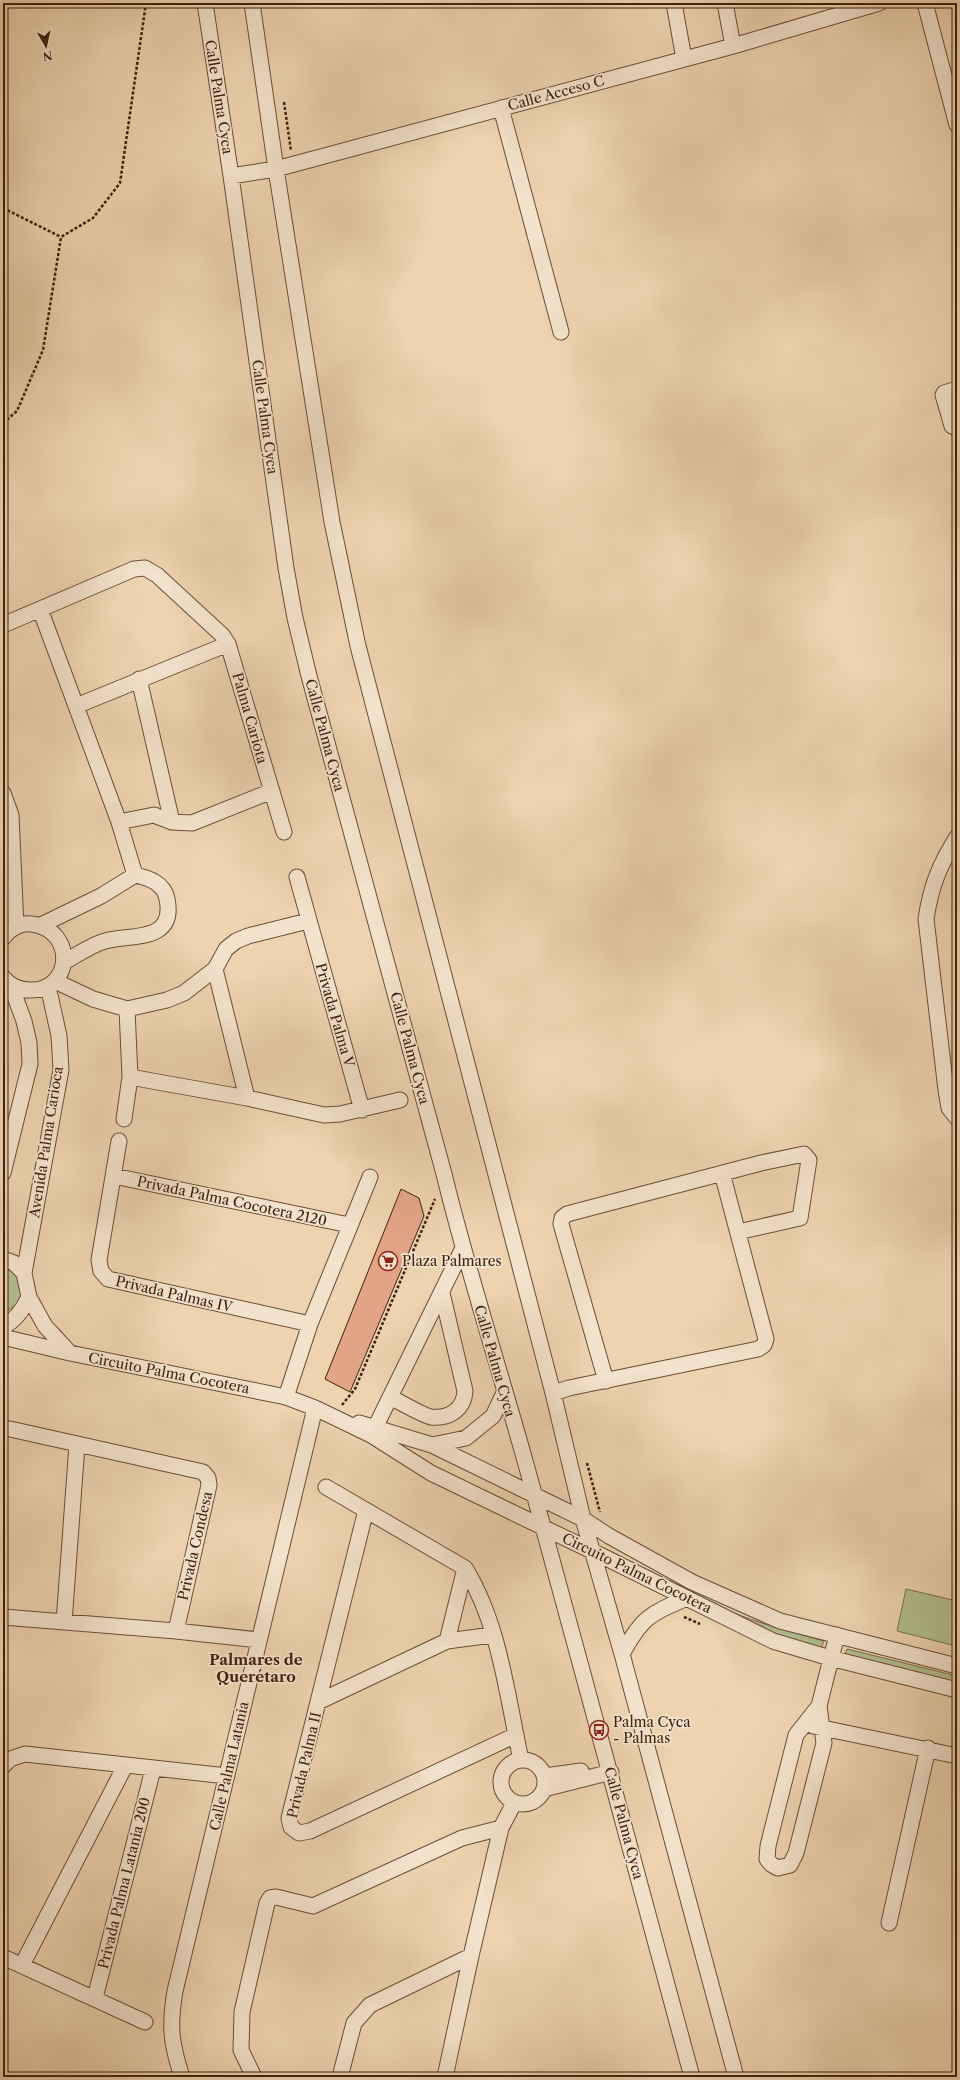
<svg xmlns="http://www.w3.org/2000/svg" width="960" height="2080" font-family="'Libre Caslon Text',serif">
<style>
.green{fill:#b2be90;stroke:#7a6f50}
.building{fill:#e2a487;stroke:#41200f}
.lines{fill:none;stroke-linecap:round;stroke-linejoin:round}
.minor-casing{stroke:#6c4d37;stroke-width:17}
.path{stroke:#41200f;stroke-width:2.5;stroke-dasharray:3 2;stroke-linecap:butt}
.minor{stroke:#f3e2cc;stroke-width:15}
.labels{text-anchor:middle;stroke-width:3.5;stroke-linejoin:round;paint-order:stroke}
.street-label{font-size:14px;fill:#41200f;stroke:#f3e2cc}
.poi-label{font-size:14px;fill:#41200f;stroke:#f3e2cc;text-anchor:start}
.neighbourhood-label{font-size:15px;font-weight:bold;fill:#41200f;stroke:#f3e2cc}
</style>
<rect width="100%" height="100%" fill="#edd3b0"/>
<filter id="stains"><feTurbulence type="fractalNoise" baseFrequency=".005" numOctaves="4"/><feColorMatrix values="0 0 0 0 .2 0 0 0 0 .09 0 0 0 0 .02 0 0 0 .5 -.17"/></filter>
<radialGradient id="worn" r=".72"><stop offset=".6" stop-color="#630" stop-opacity="0"/><stop offset="1" stop-color="#630" stop-opacity=".3"/></radialGradient>
<path class="green" d="M3 1264C25 1274 29 1305 3 1312Z
M612 1552C645 1570 677 1589 712 1604 748 1620 786 1631 824 1641L821 1648 785 1638 611 1560Z
M906 1589 957 1601 956 1646 897 1631Z
M847 1649 957 1676V1684L844 1657Z"/>
<path class="building" d="M401 1189 419 1198 424 1216 350 1392 325 1379Z"/>
<g class="lines">
<g class="minor-casing">
<path id="minor" d="M205 3 231 176 286 568 295 618 309 676 444 1174C468 1273 500 1370 527 1468 582 1671 638 1874 692 2077
M252 3 276 169 332 522 358 646 553 1393 583 1519 622 1654 736 2077
M674 3 684 59
M725 3 733 46
M925 3 957 125
M501 108 561 332
M231 176 276 169 733 46 879 3
M957 389 944 393 943 395 952 426 957 428
M40 609 119 822 135 875
M3 625 134 569 145 568 157 575 222 635 228 644 284 832
M139 679 172 822
M76 706 228 644
M3 793 11 815 16 927
M119 822 154 815 172 822 192 823 272 791
M957 837C939 866 931 886 926 919L946 1090 949 1108 957 1118
M297 877 362 1110
M41 925 101 896 135 875C149 878 164 883 167 899 176 943 131 934 105 941 91 945 77 955 64 962
M3 938C9 929 21 922 32 924 76 930 73 991 30 990 19 990 10 986 3 977
M215 969 247 1098
M55 981 93 999 127 1009 167 1000 184 993 215 969 226 949 236 941 248 936 308 921
M48 986 59 1036 61 1070 24 1273 29 1297 45 1326 70 1353
M130 1077 247 1098 324 1115 340 1114 400 1100
M124 1119 130 1077 127 1009
M119 1141 99 1260 101 1271 108 1279 310 1324
M3 1173 30 1064 29 1043 24 1021 11 986
M114 1176 349 1225
M3 1259 14 1263 24 1273
M3 1327C16 1320 23 1310 29 1297
M3 1337 70 1353 286 1397 315 1408 371 1435 431 1473 592 1551 773 1641 830 1658 957 1690
M606 1381 561 1224 562 1218 567 1214 761 1163 804 1154 809 1160 800 1218 738 1232
M553 1393 569 1388 758 1349 764 1345 766 1339 722 1173
M286 1397 310 1324 370 1177
M390 1397C398 1401 424 1416 431 1417 450 1419 464 1409 465 1391L442 1293
M359 1423 432 1445 583 1519 609 1536 692 1582 780 1621 957 1666
M10 1429 203 1472 208 1478 209 1485 176 1631
M372 1434 462 1250
M432 1445 466 1438 493 1416 504 1393
M326 1487 465 1568C500 1625 507 1696 521 1760
M366 1510 289 1818 291 1827 299 1833 310 1831 516 1735
M3 1617 176 1631 259 1640
M64 1622 77 1445
M447 1641 465 1568
M622 1654C642 1617 650 1614 687 1598
M318 1702 447 1641 492 1635
M819 1706 796 1735 768 1846 767 1859 771 1864 778 1868 790 1865 796 1853 824 1743 819 1706 837 1635
M813 1726 957 1756
M501 1782a22 22 0 1 1 44 0a22 22 0 1 1-44 0Z
M3 1766 10 1759 25 1754 227 1776
M545 1776 581 1771
M544 1789 611 1772
M889 1923 928 1748
M3 1957 145 2022
M22 1965 125 1766
M95 1998 153 1769
M182 2077C171 2043 169 2027 175 1991L315 1408
M254 2077 241 2050 242 2012 267 1903 270 1898 276 1897 313 1906 462 1838 501 1828
M340 2077 354 2023 370 2005 471 1956
M445 2077 471 1956 501 1828 514 1803"/>
</g>
<path class="path" d="M284 102 291 151
M3 208 61 237
M3 423 17 411 43 350 61 237 93 218 120 183 146 3
M342 1405 355 1389 435 1199
M587 1463 600 1512
M684 1617 700 1624"/>
<use href="#minor" class="minor"/>
</g>
<defs>
<g id="supermarket-ring" transform="scale(1)"><circle r="9.5" fill="#f3e2cc" stroke="#8f2418" stroke-width="1.5"/><path d="M-6-5.5h2.5l.6 2H6L4.5 2H-2.5L-4.4-4H-6ZM-1.5 3.2a1.3 1.3 0 1 0 .1 0ZM3 3.2a1.3 1.3 0 1 0 .1 0Z" fill="#8f2418"/></g>
<g id="bus-ring" transform="scale(1)"><circle r="9.5" fill="#f3e2cc" stroke="#8f2418" stroke-width="1.5"/><path d="M-5-6H5V4H4V6H2V4H-2V6H-4V4H-5ZM-3.5-4V0h7V-4ZM-3.5 1.2v1.5H-2V1.2ZM2 1.2v1.5H3.5V1.2Z" fill="#8f2418"/></g>
</defs>
<g fill-rule="evenodd">
<use href="#supermarket-ring" x="388" y="1261"/>
<use href="#bus-ring" x="599" y="1730"/>
</g>
<g class="labels">
<g class="street-label">
<text transform="translate(556 93) rotate(-15)" y="5">Calle Acceso C</text>
<text transform="translate(219 97) rotate(81)" y="5">Calle Palma Cyca</text>
<text transform="translate(265 417) rotate(82)" y="5">Calle Palma Cyca</text>
<text transform="translate(250 718) rotate(74)" y="5">Palma Cariota</text>
<text transform="translate(325 735) rotate(75)" y="5">Calle Palma Cyca</text>
<text transform="translate(335 1015) rotate(74)" y="5">Privada Palma V</text>
<text transform="translate(410 1048) rotate(75)" y="5">Calle Palma Cyca</text>
<text transform="translate(46 1142) rotate(-81)" y="5">Avenida Palma Carioca</text>
<text transform="translate(232 1201) rotate(12)" y="5">Privada Palma Cocotera 2120</text>
<text transform="translate(174 1294) rotate(13)" y="5">Privada Palmas IV</text>
<text transform="translate(495 1361) rotate(74)" y="5">Calle Palma Cyca</text>
<text transform="translate(169 1373) rotate(11)" y="5">Circuito Palma Cocotera</text>
<text transform="translate(195 1546) rotate(-77)" y="5">Privada Condesa</text>
<text transform="translate(637 1573) rotate(26)" y="5">Circuito Palma Cocotera</text>
<text transform="translate(304 1765) rotate(-77)" y="5">Privada Palma II</text>
<text transform="translate(229 1766) rotate(-77)" y="5">Calle Palma Latania</text>
<text transform="translate(624 1823) rotate(75)" y="5">Calle Palma Cyca</text>
<text transform="translate(124 1883) rotate(-76)" y="5">Privada Palma Latania 200</text>
</g>
<g class="poi-label">
<text x="402" y="1266">Plaza Palmares</text>
<text x="613" y="1727">Palma Cyca<tspan x="613" dy="16">- Palmas</tspan></text>
</g>
<g class="neighbourhood-label">
<text x="256" y="1665">Palmares de<tspan x="256" dy="17">Querétaro</tspan></text>
</g>
</g>
<rect width="960" height="2080" fill="none" stroke="#edd3b0" stroke-width="16"/>
<rect x="4" y="4" width="952" height="2072" fill="none" stroke="#41200f" stroke-width="2"/>
<rect x="8" y="8" width="944" height="2064" fill="none" stroke="#41200f"/>
<g transform="translate(46 46) rotate(171)" stroke="#f3e2cc" stroke-width="3" paint-order="stroke">
<path d="M0-3L7 15L0 10L-7 15Z" fill="#41200f"/>
<text y="-6" font-size="11" font-weight="bold" text-anchor="middle" fill="#41200f">N</text>
</g>
<rect width="100%" height="100%" filter="url(#stains)"/>
<rect width="100%" height="100%" fill="url(#worn)"/>
</svg>
